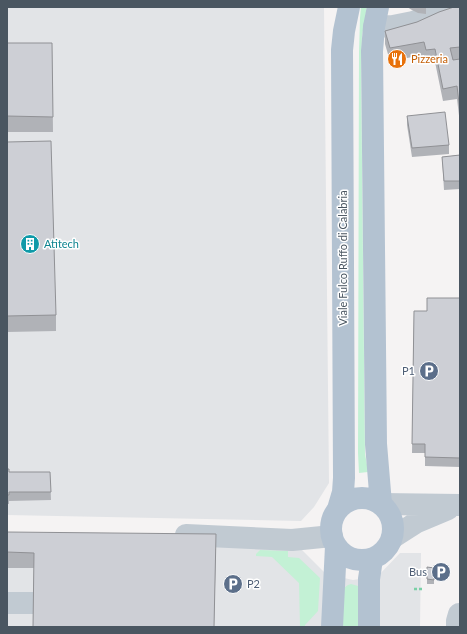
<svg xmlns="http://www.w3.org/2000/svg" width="467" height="634" font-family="Lato,sans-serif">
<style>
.airport{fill:#e2e4e7}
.green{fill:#c3f1d5}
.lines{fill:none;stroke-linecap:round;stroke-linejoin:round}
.path{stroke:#7ad0a6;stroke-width:2.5;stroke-dasharray:3 2;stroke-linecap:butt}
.minor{stroke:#c1cad2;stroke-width:22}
.major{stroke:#b3c2d1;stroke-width:22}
.wall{fill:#b0b2b7}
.building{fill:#cdcfd5;stroke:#909195}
.labels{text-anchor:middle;stroke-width:3;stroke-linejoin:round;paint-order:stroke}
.food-label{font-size:11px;fill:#c56008;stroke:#fff;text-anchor:start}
.culture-label{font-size:11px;fill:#0d838f;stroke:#fff;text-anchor:start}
.street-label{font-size:11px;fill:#4a5661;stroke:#fff}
.service-label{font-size:11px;fill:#4e5e75;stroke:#fff;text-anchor:end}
</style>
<rect width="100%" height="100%" fill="#f5f3f3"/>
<path class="airport" d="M7 7H324L329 483 314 507 301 521 7 515Z
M7 546H218L301 549 326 574 353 580 378 576 400 553H421L420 627H7Z"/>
<path class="green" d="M361 7H367L362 36 361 64 365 454 368 470V472L359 473 358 453 359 52 360 18Z
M260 550 288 551V557L299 558 320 578 318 611 305 625V627H300L299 583 272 557 256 556V554Z
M351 584 358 586 359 627H341L344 588 348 585Z"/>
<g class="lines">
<path class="path" d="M414 589H422"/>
<path class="minor" d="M374 27 393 26 413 22 453 7
M381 504 460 505
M186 535 292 540 332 536
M392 538 417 522 448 509
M7 603H34
M457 627V621L459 614H460"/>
<path class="major" d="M378 7 374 27 372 51 376 444 381 504
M331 529a31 31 0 1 1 62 0a31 31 0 1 1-62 0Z
M338 509 343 492 344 478 342 50 344 31 349 7
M332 627 336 546
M369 627V579L372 559"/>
</g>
<path class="wall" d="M407 7H426V14L418 13 412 10Z
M460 7V59L453 60 460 59V124L457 99 443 101 435 62H426L424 55 390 61 385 44V31L417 22Z
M7 43H52L53 132H7Z
M407 116 449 145V154L412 157 407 125Z
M7 142 56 315V331L7 332Z
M460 155V189L444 190 442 157Z
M460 298V467L425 466V453H412L414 311H427Z
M7 469 9 472H50L51 500 9 501V504H7Z
M7 532 216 549 214 627H33L34 568H7Z
M427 567 434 568V584H427Z"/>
<path class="building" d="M454 7H460V47L450 48 453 60 460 59V111L457 86 443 89 435 49 426 50 424 42 390 48 385 31 417 22 439 12Z
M7 43H52L53 117 7 116Z
M445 112 449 145 412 148 407 116Z
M51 141 56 315 7 316V142Z
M460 155V181H444L442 157Z
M427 298H460V458L425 457V444H412L414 311H427Z
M7 469H9V472H50L51 492H9V495H7Z
M7 532 216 534 214 627H33L34 553 7 552Z
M427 567 434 568V580L427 579Z"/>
<defs>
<g id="restaurant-disc" transform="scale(1)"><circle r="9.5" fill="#e8710a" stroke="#fff"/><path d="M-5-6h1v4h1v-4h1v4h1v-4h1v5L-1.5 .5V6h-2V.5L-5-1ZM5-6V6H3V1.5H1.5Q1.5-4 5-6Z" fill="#fff"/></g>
<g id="building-disc" transform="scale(1)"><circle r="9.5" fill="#0f9aa8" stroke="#fff"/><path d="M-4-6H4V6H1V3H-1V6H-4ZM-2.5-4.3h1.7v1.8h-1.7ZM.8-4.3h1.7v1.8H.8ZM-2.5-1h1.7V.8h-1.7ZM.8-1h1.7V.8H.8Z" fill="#fff"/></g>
<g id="parking-disc" transform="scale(1)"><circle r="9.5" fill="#5c6f8a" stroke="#fff"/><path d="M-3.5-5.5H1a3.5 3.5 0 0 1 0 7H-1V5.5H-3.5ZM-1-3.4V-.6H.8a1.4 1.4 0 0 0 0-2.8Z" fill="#fff"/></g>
</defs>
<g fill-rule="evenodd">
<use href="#restaurant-disc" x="397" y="59"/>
<use href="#building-disc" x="30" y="244"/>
<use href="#parking-disc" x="429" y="371"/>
<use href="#parking-disc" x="441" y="572"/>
<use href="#parking-disc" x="233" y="584"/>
</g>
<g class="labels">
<g class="food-label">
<text x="411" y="63">Pizzeria</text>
</g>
<g class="culture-label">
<text x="44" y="248">Atitech</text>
</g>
<g class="street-label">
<text transform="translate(343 258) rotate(-90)" y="4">Viale Fulco Ruffo di Calabria</text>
</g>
<g class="service-label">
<text x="415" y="375">P1</text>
<text x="427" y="576">Bus</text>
<text x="247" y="588" text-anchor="start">P2</text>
</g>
</g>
<rect width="467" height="634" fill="none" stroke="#4a5661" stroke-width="16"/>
</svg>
